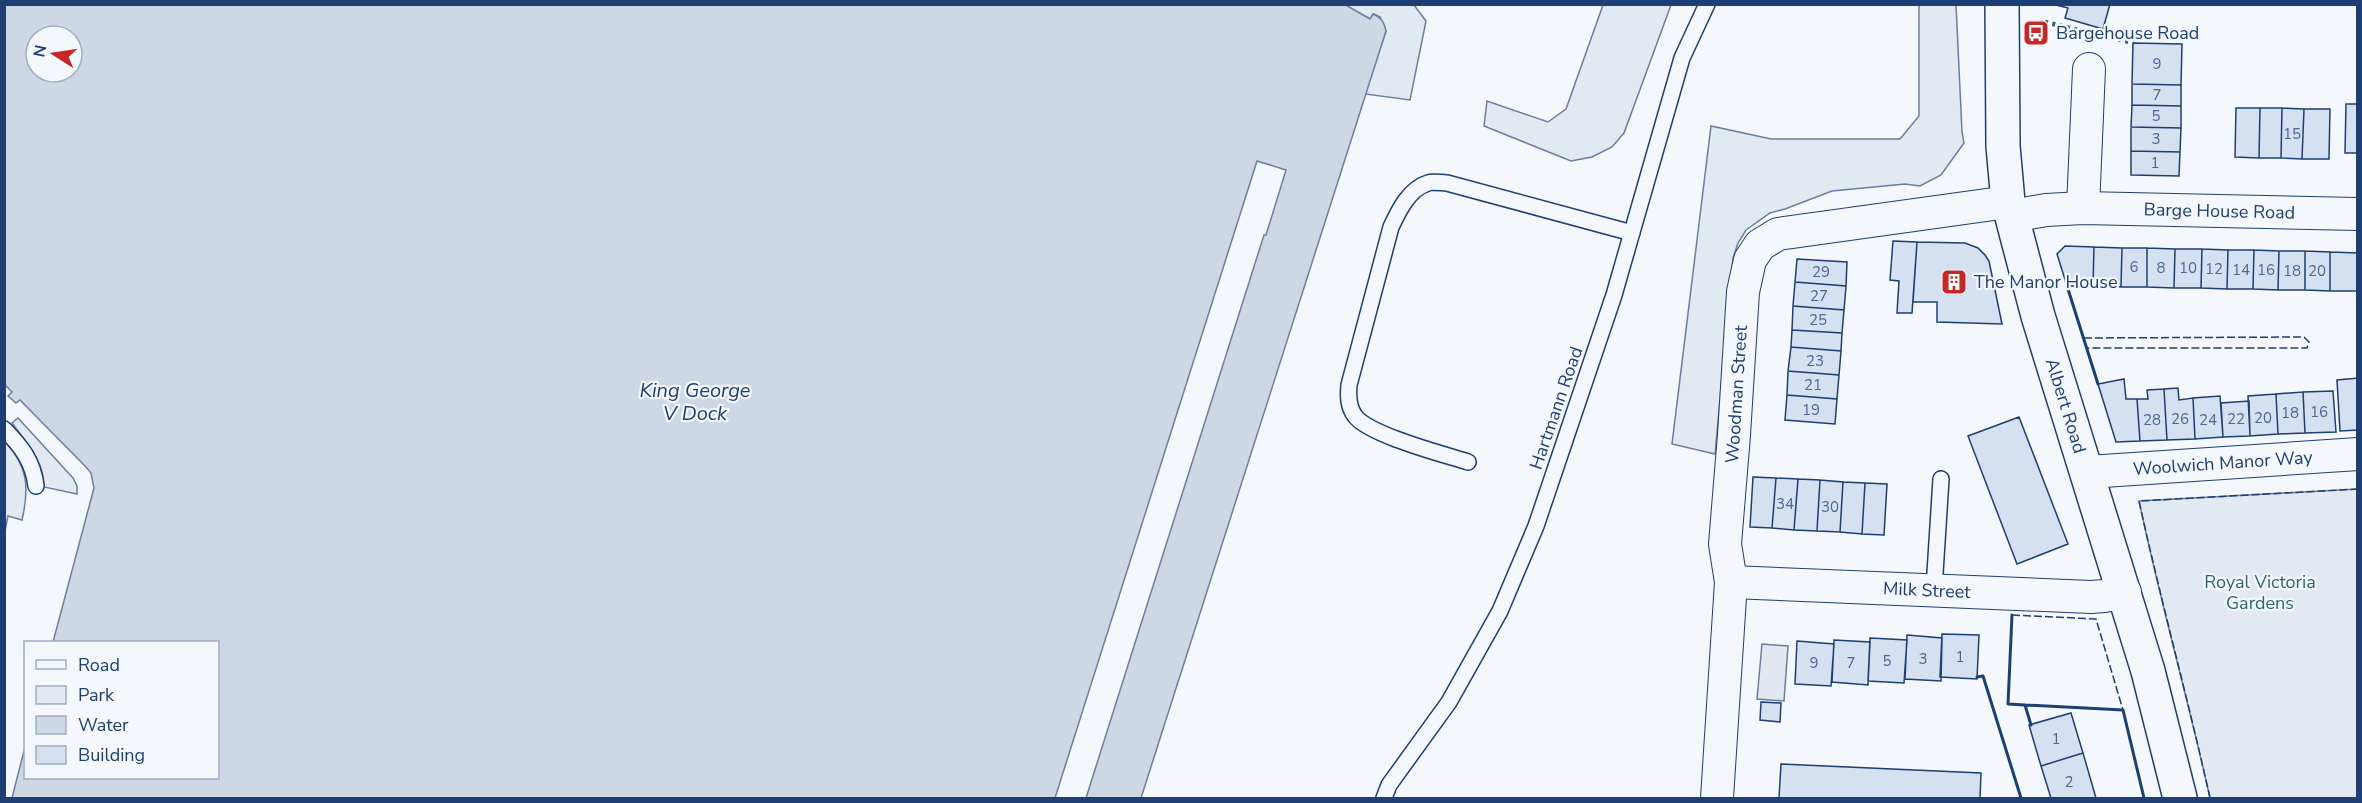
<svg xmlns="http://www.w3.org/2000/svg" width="2362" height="803" font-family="'Nunito Sans',sans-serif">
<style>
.green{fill:#e3e9f0;stroke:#687fa3;stroke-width:1.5}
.parking{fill:#e3e8f0;stroke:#687fa3;stroke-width:1.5}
.water{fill:#cfd7e4;stroke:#687fa3;stroke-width:1.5;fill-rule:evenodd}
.pier{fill:#f4f7fb;stroke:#687fa3;stroke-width:1.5}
.building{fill:#d5e0f0;stroke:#1d3f73;stroke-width:1.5}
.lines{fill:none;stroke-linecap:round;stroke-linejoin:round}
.lane-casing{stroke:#1d3f73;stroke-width:18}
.street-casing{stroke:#1d3f73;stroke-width:34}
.highway-casing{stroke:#1d3f73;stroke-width:36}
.lane{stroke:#f4f7fb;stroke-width:15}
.street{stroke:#f4f7fb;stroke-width:32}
.highway{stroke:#f4f7fb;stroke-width:33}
.hedge{stroke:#2c6c60;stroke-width:4.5;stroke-dasharray:3 4.5;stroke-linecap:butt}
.fence{stroke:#1d3f73;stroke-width:1.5;stroke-dasharray:8 3;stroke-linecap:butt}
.wall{stroke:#1d3f73;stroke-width:3}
.labels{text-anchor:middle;stroke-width:4.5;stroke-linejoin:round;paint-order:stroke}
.number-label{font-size:15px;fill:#4b6792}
.poi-label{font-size:18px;fill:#1d3f73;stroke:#f4f7fb;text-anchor:start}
.street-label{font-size:18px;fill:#1d3f73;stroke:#f4f7fb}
.park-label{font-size:18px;fill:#2c6c60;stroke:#f4f7fb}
.water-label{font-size:20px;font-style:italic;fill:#1d3f73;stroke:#f4f7fb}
</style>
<rect width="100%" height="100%" fill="#f4f7fb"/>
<path class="green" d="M1344 5H1414L1426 21 1410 100 1365 94 1386 31 1380 17 1374 14 1370 19Z
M1603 5H1671L1624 133 1612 147 1592 157 1571 161 1484 126 1487 101 1548 122 1566 109Z
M1919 5H1956L1962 132 1964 143 1941 175 1920 186 1905 184 1832 191 1785 209 1770 213 1746 230 1738 243 1733 258 1715 454 1672 444 1711 126 1771 139H1900L1919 116Z
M18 418 73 478 77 486V494L44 487C44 461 27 443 12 423Z
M5 440C27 467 30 485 22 520L8 516 5 531Z
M2357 489V798H2210C2188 699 2160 601 2139 501Z"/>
<path class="parking" d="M1762 644 1788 646 1784 701 1757 699Z"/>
<path class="water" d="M1344 4 1370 19 1373 14C1382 18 1384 22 1386 31L1141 798H12L25 747 26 778H218V642H53L94 488 91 473 85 466 20 400 16 403 8 396 12 392 5 385 4 5ZM36 36H72V72H36Z"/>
<path class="pier" d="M1257 161 1286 170 1266 235H1264L1086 798H1055Z"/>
<path class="building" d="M2110 4 2103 29 2065 18 2068 8 2056 5Z
M2133 43 2182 44 2181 85 2132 84Z
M2132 84 2181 85V106L2132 105Z
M2346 104H2358V153H2345Z
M2132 105 2181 106V128L2131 127Z
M2236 108H2260L2259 158 2235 157Z
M2260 108H2282L2281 158H2259Z
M2282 108 2304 109 2302 159 2281 158Z
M2304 109H2330L2329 159H2302Z
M2131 127 2181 128 2180 152 2131 151Z
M2131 151 2180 152 2179 176 2131 175Z
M1893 241 1917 242 1912 313H1897L1899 281 1890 280Z
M1917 242 1965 243 1978 248 1985 255 1989 261 2002 324 1937 322V302H1913Z
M2065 246 2094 247 2093 286H2067L2057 254Z
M2094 247 2122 248 2121 287 2093 286Z
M2122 248H2147V287H2121Z
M2147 248 2175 249 2174 288 2147 287Z
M2175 249H2202L2201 288H2174Z
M2202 249 2228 250 2227 289 2201 288Z
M2228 250H2254L2253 289H2227Z
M2254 250 2279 251 2278 290 2253 289Z
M2279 251H2305V290H2278Z
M2305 251 2330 252V291L2305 290Z
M2330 252 2358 253V291H2330Z
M1797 259 1847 262 1846 286 1795 282Z
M1795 282 1846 286 1844 310 1793 306Z
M1793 306 1844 310 1842 333 1792 330Z
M1792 330 1842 333 1841 351 1791 347Z
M1791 347 1841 351 1839 375 1788 371Z
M1788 371 1839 375 1837 399 1787 395Z
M2358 378V430L2340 431 2337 380Z
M2124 379 2126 399H2137L2140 441 2116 442 2098 384Z
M2178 388 2179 400 2193 398 2195 439 2167 440 2164 389Z
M2164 389 2167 440 2140 441 2137 399H2148L2147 390Z
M2333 391 2336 432 2305 433 2303 392Z
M2303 392 2305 433 2278 434 2276 394Z
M2276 394 2278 434 2250 436 2248 396Z
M1787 395 1837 399 1835 424 1785 420Z
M2220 396 2223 437 2195 439 2193 398Z
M2249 401 2250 436 2223 437 2221 403Z
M2019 417 2068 544 2017 564 1968 436Z
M1753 477 1776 478 1772 528 1750 527Z
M1776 478 1798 479 1794 530 1772 528Z
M1798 479 1820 480 1817 531 1794 530Z
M1820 480 1843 482 1840 532 1817 531Z
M1843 482 1865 483 1862 534 1840 532Z
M1865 483 1887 484 1884 535 1862 534Z
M1942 634 1979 635 1977 679 1940 677Z
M1907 635 1942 638 1941 681 1905 679Z
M1870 638 1907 640 1904 683 1868 681Z
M1834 640 1870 642 1868 685 1832 682Z
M1797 641 1834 644 1831 686 1795 684Z
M1761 702 1781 703 1780 722 1760 720Z
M2071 713 2083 753 2041 766 2029 725Z
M2083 753 2096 798H2051L2041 766Z
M1781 764 1981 773 1980 798H1779Z"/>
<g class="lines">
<g class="lane-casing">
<path id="lane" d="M4 429C21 446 33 461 36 486
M1468 462C1443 454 1369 435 1355 416 1348 407 1348 396 1349 385L1391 227C1399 210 1409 189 1428 183 1433 181 1441 183 1447 183L1632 233
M1934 589 1941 479
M1384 798 1389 785 1449 702 1500 611 1536 526 1614 295 1682 58 1707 4"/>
</g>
<g class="street-casing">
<g id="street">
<path d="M2083 208 2089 69"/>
<path id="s1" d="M2012 216 2046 210 2083 208 2358 214"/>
<path id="s2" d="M2088 472 2358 454"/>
<path id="s3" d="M1731 582 2091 597 2104 596 2125 592"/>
<path id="s4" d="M1717 798 1731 582 1725 544 1734 435 1743 292 1750 260 1760 245 1778 234 2008 202"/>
</g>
</g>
<g class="highway-casing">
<g id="highway">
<path id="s5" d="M2002 4 2003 146 2008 202 2038 316 2148 671 2180 798"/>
</g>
</g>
<use href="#lane" class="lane"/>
<use href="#street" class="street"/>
<use href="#highway" class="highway"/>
<path class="hedge" d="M2045 22 2133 43"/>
<path class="fence" d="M2084 338 2304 337 2309 342 2307 348H2087
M4 522V525
M2012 615 2096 619 2123 710
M2210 798C2188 699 2161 601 2139 501L2358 489"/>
<path class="wall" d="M2067 286 2098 384
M2012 615 2008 704 2025 705
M1977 677 1983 676 2021 798
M2031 725 2025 705 2123 710 2144 798"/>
</g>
<defs>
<g id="bus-square" transform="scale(1.35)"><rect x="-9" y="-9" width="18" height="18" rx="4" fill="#c62828" stroke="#f4f7fb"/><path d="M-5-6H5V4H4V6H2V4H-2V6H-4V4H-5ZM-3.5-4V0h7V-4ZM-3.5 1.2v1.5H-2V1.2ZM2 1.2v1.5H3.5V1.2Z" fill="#fff"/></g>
<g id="building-square" transform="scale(1.35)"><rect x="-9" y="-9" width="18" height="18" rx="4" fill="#c62828" stroke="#f4f7fb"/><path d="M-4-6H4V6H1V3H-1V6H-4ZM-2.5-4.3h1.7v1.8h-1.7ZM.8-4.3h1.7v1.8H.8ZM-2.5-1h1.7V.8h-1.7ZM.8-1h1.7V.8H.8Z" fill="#fff"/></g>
</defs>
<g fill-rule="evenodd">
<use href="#bus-square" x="2036" y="33"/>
<use href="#building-square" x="1954" y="282"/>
</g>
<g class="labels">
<g class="number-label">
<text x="2157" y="69">9</text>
<text x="2157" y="100">7</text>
<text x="2156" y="121">5</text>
<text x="2292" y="139">15</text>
<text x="2156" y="144">3</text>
<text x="2155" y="168">1</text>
<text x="2134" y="272">6</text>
<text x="2161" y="273">8</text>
<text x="2188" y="273">10</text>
<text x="2214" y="274">12</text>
<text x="2241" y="275">14</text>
<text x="2266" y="275">16</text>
<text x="2292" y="276">18</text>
<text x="2317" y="276">20</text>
<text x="1821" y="277">29</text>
<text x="1819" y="301">27</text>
<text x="1818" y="325">25</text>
<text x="1815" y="366">23</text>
<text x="1813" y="390">21</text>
<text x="1811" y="415">19</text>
<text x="2319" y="417">16</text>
<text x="2290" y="418">18</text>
<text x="2263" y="423">20</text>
<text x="2180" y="424">26</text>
<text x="2236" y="424">22</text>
<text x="2152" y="425">28</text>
<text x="2208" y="425">24</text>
<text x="1785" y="509">34</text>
<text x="1830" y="512">30</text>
<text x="1960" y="662">1</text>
<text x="1923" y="664">3</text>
<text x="1887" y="666">5</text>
<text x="1814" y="668">9</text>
<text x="1851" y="668">7</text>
<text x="2056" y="744">1</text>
<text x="2069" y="787">2</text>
</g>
<g class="poi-label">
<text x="2056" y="39">Bargehouse Road</text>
<text x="1974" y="288">The Manor House</text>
</g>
<g class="street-label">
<text dy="6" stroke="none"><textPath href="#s1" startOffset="208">Barge House Road</textPath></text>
<text dy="6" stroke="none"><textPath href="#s4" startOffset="405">Woodman Street</textPath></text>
<text dy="6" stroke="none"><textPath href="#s5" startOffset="410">Albert Road</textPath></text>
<text transform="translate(1556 408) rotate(-71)" y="6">Hartmann Road</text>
<text dy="6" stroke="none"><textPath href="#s2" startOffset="135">Woolwich Manor Way</textPath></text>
<text dy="6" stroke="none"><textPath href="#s3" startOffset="196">Milk Street</textPath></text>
</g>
<g class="park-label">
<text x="2260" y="588">Royal Victoria<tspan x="2260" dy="21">Gardens</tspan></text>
</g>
<g class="water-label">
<text x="695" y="397">King George<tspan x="695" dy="23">V Dock</tspan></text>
</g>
</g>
<rect width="2362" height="803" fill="none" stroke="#1d3f73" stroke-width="12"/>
<rect x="24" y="641" width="195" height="138" fill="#f4f7fb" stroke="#9eadc5" stroke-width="1.5"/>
<rect x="36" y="660" width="30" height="9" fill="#f4f7fb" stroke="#9eadc5" stroke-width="1.5"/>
<text x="78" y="671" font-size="18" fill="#1d3f73">Road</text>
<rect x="36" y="686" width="30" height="18" fill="#e3e9f0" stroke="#9eadc5" stroke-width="1.5"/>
<text x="78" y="701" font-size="18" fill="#1d3f73">Park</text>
<rect x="36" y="716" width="30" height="18" fill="#cfd7e4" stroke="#9eadc5" stroke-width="1.5"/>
<text x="78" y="731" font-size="18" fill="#1d3f73">Water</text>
<rect x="36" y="746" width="30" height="18" fill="#d5e0f0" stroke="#9eadc5" stroke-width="1.5"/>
<text x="78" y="761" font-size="18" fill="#1d3f73">Building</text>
<g transform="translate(54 54) rotate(282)"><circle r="28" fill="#f4f7fb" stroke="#9eadc5" stroke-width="1.5"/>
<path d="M0-4.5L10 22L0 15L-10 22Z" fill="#c62828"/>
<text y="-9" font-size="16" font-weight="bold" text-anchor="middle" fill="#1d3f73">N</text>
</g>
</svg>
